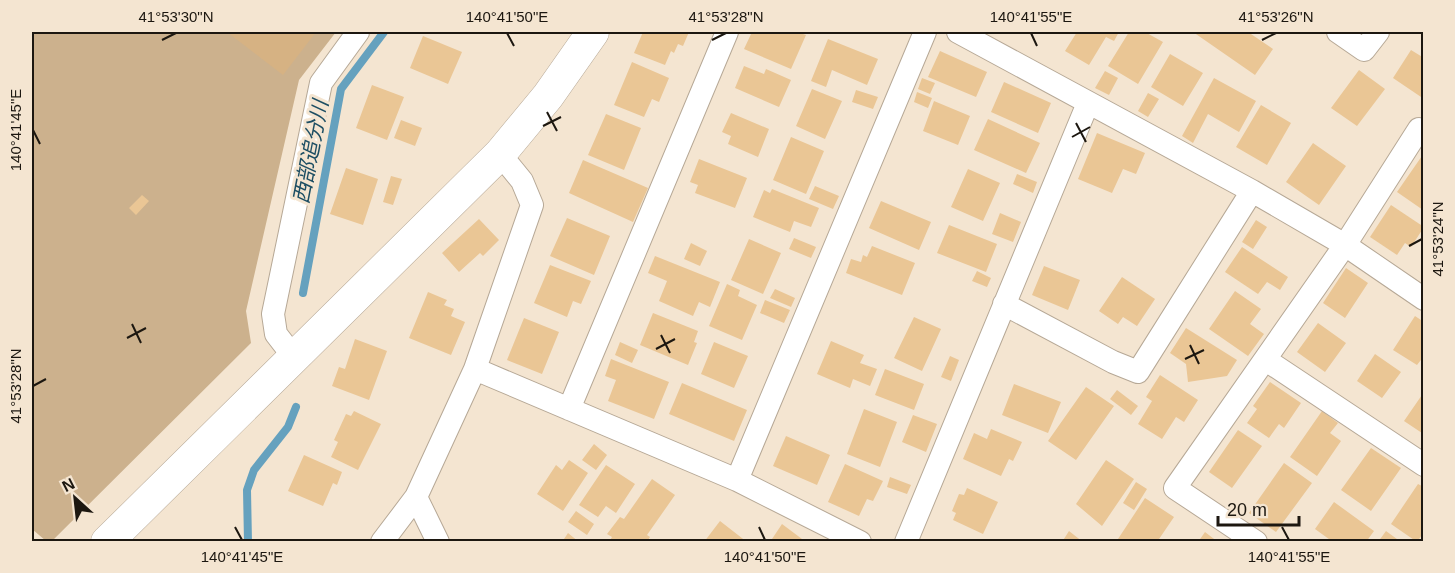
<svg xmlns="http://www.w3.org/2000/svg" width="1455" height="573" font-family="Arial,'Noto Sans JP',sans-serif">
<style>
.green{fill:#ccb18d}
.forest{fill:#d6b283}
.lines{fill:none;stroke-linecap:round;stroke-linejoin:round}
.stream{stroke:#65a1be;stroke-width:8}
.building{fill:#eac695}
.street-casing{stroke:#b6a896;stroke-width:24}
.secondary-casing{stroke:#b6a896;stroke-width:33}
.street{stroke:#fff;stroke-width:22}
.secondary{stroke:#fff;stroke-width:32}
.ticks{fill:none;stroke:#1c1710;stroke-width:2}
.labels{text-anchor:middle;stroke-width:6;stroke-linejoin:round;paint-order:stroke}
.water-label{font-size:21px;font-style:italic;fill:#1d4e63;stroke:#f4e5d1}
.neatline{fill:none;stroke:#1c1710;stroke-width:2}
.ticks-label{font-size:15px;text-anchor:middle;fill:#1c1710}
</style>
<rect width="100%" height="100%" fill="#f4e5d1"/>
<path class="green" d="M32 32H336L299 80 246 311 251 343 51 542 46 541 32 529Z"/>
<path class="forest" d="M227 32H316L283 75Z"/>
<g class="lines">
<path class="stream" d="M303 293 341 89 384 32
M248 542 247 490 254 470 288 427 296 407"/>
</g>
<path class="building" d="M643 32H689L683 46 678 44 674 53 671 51 665 65 634 53Z
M752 32H797L806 35 791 69 744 49Z
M1077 32H1119L1114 41 1106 37 1089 65 1065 51Z
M1129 32H1145L1163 42 1138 84 1108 66Z
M1193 32H1248L1273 49 1255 75Z
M423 36 462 52 448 84 410 68Z
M828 39 878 59 867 85 832 70 826 87 811 81Z
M1411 50 1424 58V99L1393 78Z
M940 51 987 72 976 97 928 77Z
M1170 54 1203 73 1183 106 1151 87Z
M632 62 669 78 659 102 652 99 644 117 614 105Z
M744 66 764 74 766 69 791 80 779 107 735 88Z
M1359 70 1385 89 1357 126 1331 108Z
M1105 71 1118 78 1109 95 1095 88Z
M922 78 935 83 930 94 918 89Z
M1214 78 1256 101 1239 132 1208 114 1193 143 1182 136Z
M1004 82 1051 103 1038 133 991 112Z
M372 85 404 97 387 140 356 128Z
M812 89 842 101 825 139 796 126Z
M856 90 878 97 873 109 852 102Z
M917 92 932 98 928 108 914 102Z
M1148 93 1159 99 1148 117 1138 111Z
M934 101 970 116 958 145 923 131Z
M1261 105 1291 123 1267 165 1236 147Z
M731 113 769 129 758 157 728 144 731 136 722 132Z
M606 114 641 128 624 170 588 155Z
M988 119 1040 143 1026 173 974 150Z
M401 120 422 128 415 146 394 138Z
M1097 133 1145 153 1136 174 1123 169 1112 193 1078 179Z
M791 137 824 151 806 194 773 180Z
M1313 143 1346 166 1319 205 1286 182Z
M1424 153V208L1423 210 1397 192Z
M699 159 747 178 735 208 695 193 698 185 690 182Z
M583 160 648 188 633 222 569 193Z
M346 168 378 179 363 225 330 214Z
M968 169 1000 183 983 221 951 207Z
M1017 174 1037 182 1033 193 1013 184Z
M391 176 402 179 393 205 383 202Z
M815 186 839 196 833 209 809 199Z
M772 189 819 208 811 227 794 221 790 232 753 217 764 190 770 193Z
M142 195 149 201 136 215 129 208Z
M881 201 931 222 919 250 869 228Z
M1391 205 1424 227 1411 247 1405 243 1397 255 1370 237Z
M1000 213 1021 222 1013 242 992 234Z
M567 218 610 236 594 275 550 256Z
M479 219 499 240 483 256 480 253 459 272 442 253Z
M1256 220 1267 227 1253 249 1242 242Z
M949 225 997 244 986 272 937 253Z
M794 238 816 247 811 258 789 249Z
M749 239 781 253 763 294 731 280Z
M691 243 707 251 700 266 684 259Z
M872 246 915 263 902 295 846 273 851 259 861 262 863 255 867 257Z
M1242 247 1288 277 1280 290 1267 282 1258 294 1225 272Z
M655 256 720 282 710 307 699 302 693 316 659 301 667 281 648 273Z
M550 265 591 281 581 304 573 301 567 317 534 303Z
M1044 266 1080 280 1068 310 1032 295Z
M1346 268 1368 283 1345 318 1323 303Z
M977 271 991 278 987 287 972 281Z
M1122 277 1155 299 1137 326 1123 317 1118 324 1099 311Z
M727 284 740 290 738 296 757 305 742 340 709 326Z
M775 289 795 298 791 307 770 298Z
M1235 291 1261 309 1250 324 1264 334 1248 356 1209 329Z
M428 292 447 300 444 305 454 309 451 316 465 322 451 355 409 338Z
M765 300 790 310 784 323 760 313Z
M653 313 698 331 694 342 697 343 688 365 640 345Z
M1415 316 1424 322V356L1417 365 1393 350Z
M914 317 941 329 922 371 894 358Z
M524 318 559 332 542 374 507 360Z
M1318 323 1346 343 1325 372 1297 352Z
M1186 328 1237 360 1227 376 1188 382 1186 364 1170 353Z
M355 339 387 351 369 400 332 386 339 367 345 369Z
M831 341 864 355 860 363 877 369 870 386 853 379 850 388 817 374Z
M620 342 638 350 632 363 615 355Z
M714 342 748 356 734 388 701 374Z
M1375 354 1401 372 1382 398 1357 381Z
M950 356 959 360 951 381 941 377Z
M611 359 669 382 654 419 608 401 616 380 605 376Z
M885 369 924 384 914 410 875 395Z
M1160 375 1198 400 1184 422 1176 417 1162 439 1138 424 1152 401 1146 397Z
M1270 382 1301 403 1284 428 1279 424 1269 438 1247 423 1257 409 1253 406Z
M682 383 747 410 734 441 669 414Z
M1014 384 1061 402 1048 433 1002 415Z
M1086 387 1114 406 1076 460 1048 441Z
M1117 390 1138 406 1131 415 1110 399Z
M1424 392V431L1422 433 1404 421Z
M864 409 897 422 880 467 847 454Z
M354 411 381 424 358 470 331 457 338 442 334 440 346 414 351 416Z
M1322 411 1338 423 1330 433 1341 441 1317 476 1290 457Z
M913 415 937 424 926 452 902 442Z
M991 429 1022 442 1013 461 1009 459 1001 476 963 459 974 433 987 439Z
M1238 430 1262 446 1232 488 1209 472Z
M786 436 830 455 817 485 773 466Z
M594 444 607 455 596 470 582 460Z
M1371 448 1401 468 1371 511 1341 490Z
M304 455 342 472 337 485 333 483 323 506 288 491Z
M569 460 588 473 563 511 537 494 556 465 562 470Z
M1106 460 1134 479 1102 526 1076 504Z
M1284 463 1312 483 1276 532 1249 513Z
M845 464 883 481 873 501 867 499 859 516 828 502Z
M606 465 635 484 616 513 606 506 598 517 579 505Z
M890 477 911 485 907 494 887 487Z
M652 479 675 495 647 535 650 537 647 542H609L612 537 607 534 620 517 624 519Z
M1136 482 1147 489 1134 510 1123 503Z
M1418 484 1424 487V532L1417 542 1391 524Z
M967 488 998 502 983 534 953 520 956 513 952 511 959 494 964 495Z
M1145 498 1174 517 1157 542H1116Z
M1334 502 1374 531 1366 542H1333L1315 529Z
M576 511 594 524 587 535 568 522Z
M720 521 747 542H704Z
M782 524 806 542H770Z
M1069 531 1083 542H1062Z
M1386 531 1401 542H1378Z
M1205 532 1218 542H1198Z
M568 533 579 542H562Z"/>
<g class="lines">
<g class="street-casing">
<path id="street" d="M958 32 1252 191 1345 245 1424 299
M1338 32 1364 50 1378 32
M1004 304 1113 362 1138 372 1252 191
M293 356 276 334 273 314 321 83 358 32
M1266 360 1424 465
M475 369 737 480 860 542
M569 409 727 32
M737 480 925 32
M416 497 438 542
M382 542 416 497 475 369 532 205 522 181 500 154
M906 542 1088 103
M1256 542 1175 488 1345 245 1419 129 1424 132"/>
</g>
<g class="secondary-casing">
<path id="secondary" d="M107 542 500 154 548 96 593 32"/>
</g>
<use href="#street" class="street"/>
<use href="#secondary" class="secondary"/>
</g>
<path class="ticks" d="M507 33 514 46M1031 33 1037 46M162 40 176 33M712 40 726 33M1262 40 1276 33M547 112 557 131M1076 123 1086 142M543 126 561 117M33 130 40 144M1072 137 1090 127M1409 246 1422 239M132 324 141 343M661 335 670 353M127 338 146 328M1190 345 1199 364M656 349 675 339M1185 359 1204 350M33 386 46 379M235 527 242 540M759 527 765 540M1282 527 1289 540"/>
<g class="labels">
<g class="water-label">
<text transform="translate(311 152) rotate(-79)" y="7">西部追分川</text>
</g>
</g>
<rect width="1455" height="573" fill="none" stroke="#f4e5d1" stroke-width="66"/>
<g transform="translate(75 498) rotate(333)" stroke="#f4e5d1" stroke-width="4.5" paint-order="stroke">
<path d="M0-4.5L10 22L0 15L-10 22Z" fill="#1c1710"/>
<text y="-9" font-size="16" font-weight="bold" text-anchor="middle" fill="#1c1710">N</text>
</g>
<path d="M1218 516v9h81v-9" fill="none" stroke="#1c1710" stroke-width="3"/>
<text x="1227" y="516" font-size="18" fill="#1c1710" stroke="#f4e5d1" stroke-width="4.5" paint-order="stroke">20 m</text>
<rect x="33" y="33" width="1389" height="507" class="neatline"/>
<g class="ticks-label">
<text x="176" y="22">41°53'30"N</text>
<text x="507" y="22">140°41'50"E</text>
<text x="726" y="22">41°53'28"N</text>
<text x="1031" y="22">140°41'55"E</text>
<text x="1276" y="22">41°53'26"N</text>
<text transform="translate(16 130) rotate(-90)" y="5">140°41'45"E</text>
<text transform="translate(1438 239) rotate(-90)" y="5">41°53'24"N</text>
<text transform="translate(16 386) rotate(-90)" y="5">41°53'28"N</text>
<text x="242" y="562">140°41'45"E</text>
<text x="765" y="562">140°41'50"E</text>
<text x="1289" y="562">140°41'55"E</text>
</g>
</svg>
